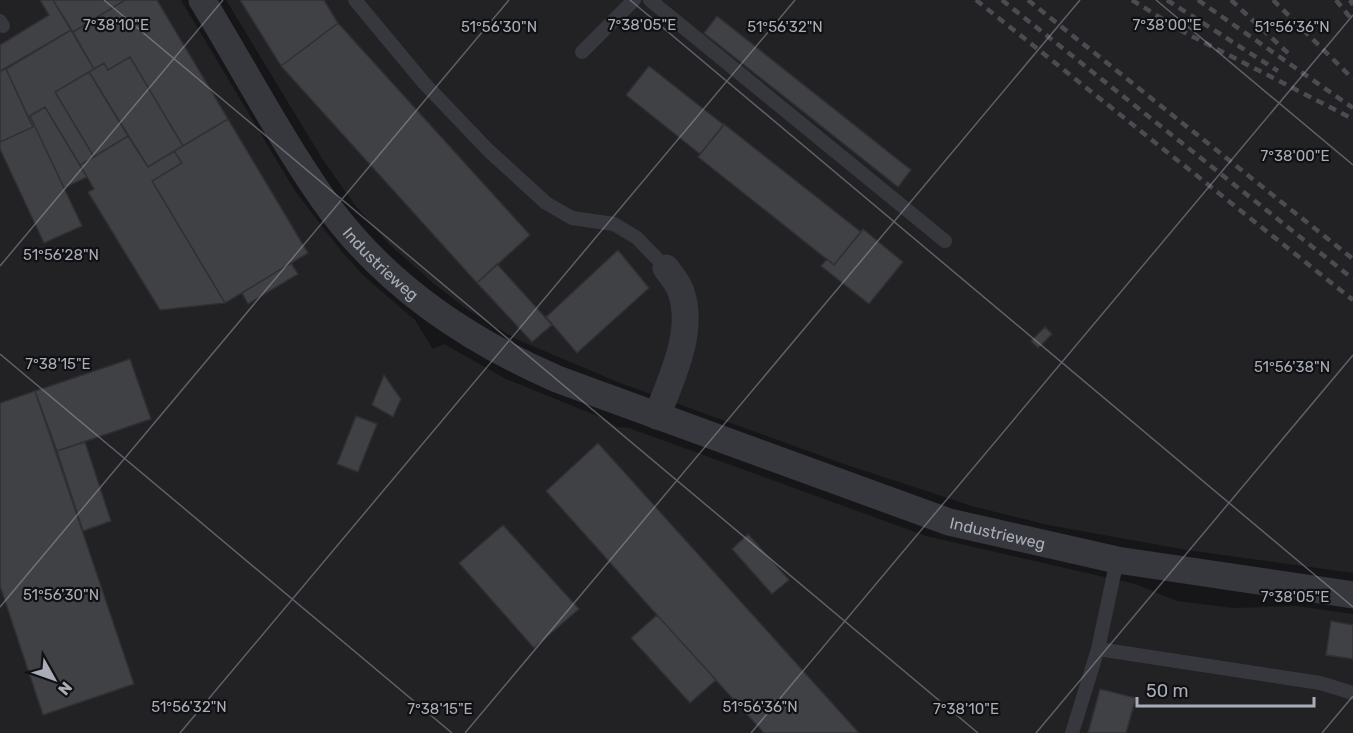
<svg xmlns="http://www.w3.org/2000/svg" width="1353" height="733" font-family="Rubik,sans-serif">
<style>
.built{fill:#222225}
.building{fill:#404145;stroke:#303034;stroke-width:1.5}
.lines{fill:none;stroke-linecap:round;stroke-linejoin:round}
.service{stroke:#37383d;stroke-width:14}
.minor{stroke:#37383d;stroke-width:27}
.rail{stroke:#4a4c52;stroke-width:4.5;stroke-dasharray:8 6;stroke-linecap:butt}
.ticks{fill:none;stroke:#a8adb8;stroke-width:1.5;stroke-opacity:0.45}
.labels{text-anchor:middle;stroke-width:4.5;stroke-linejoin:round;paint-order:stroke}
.street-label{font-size:16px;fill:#a8adb8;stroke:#111113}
.ticks-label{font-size:15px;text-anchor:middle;fill:#a8adb8;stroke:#111113;stroke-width:4.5;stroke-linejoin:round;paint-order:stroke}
</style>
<rect width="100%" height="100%" fill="#161618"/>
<path class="built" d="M0 0H181L295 191 342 252 365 277 415 320 433 349 444 344 506 379 605 419 617 427 629 428 926 536 1135 584 1177 601 1234 608 1296 606 1353 614V733H0Z
M226 0H1353V573L1187 550 1048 525 975 507 844 464 620 383 516 339 468 310 433 283 388 243 355 205 323 160Z"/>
<path class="building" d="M40 0H53L71 30 0 71V45L49 15Z
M53 0H125L73 32Z
M125 0H157L228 119 183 146 130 57 108 70 104 63 94 69 73 32Z
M240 0H324L338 23 281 66Z
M717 16 911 170 898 187 704 33Z
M338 23 530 235 477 283 281 66Z
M71 30 94 69 55 92 94 157 80 165 45 107 28 117 6 69Z
M130 57 183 146 148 167 89 72 104 63 108 70Z
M649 66 724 125 700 154 626 95Z
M6 69 33 127 0 142V71Z
M89 72 128 136 94 157 55 92Z
M45 107 87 177 64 188 30 116Z
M30 116 82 226 44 243 0 149V142L33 127 28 117Z
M228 119 308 253 225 303 152 181 182 163 174 151Z
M724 124 861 232 834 265 698 157Z
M128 136 148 167 174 151 182 163 152 181 225 303 160 310 88 192 94 189 80 165Z
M863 229 903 262 869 304 821 266 827 259 834 265Z
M618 250 649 288 577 353 546 317Z
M291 263 298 274 248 304 242 293Z
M497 264 552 325 532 342 477 283Z
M1045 327 1052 334 1038 348 1031 341Z
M130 359 151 419 57 451 35 391Z
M384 375 401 399 393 417 372 405Z
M35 391 134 684 43 715 0 586V403Z
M356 416 377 424 358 472 337 464Z
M85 442 111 521 83 531 57 451Z
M598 443 859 733H764L657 615 546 491Z
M503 525 579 609 534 648 459 563Z
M748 534 789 580 772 594 732 549Z
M657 615 716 680 690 703 631 638Z
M1331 621 1353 625V659L1326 655Z
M1100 689 1136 698 1126 733H1088Z"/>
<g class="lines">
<path class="service" d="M355 0 424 83 488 150 546 203 572 218 614 224 637 238 666 268
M650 0 945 241
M0 21 3 26
M582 52 634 0
M1098 649 1117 560
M1072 733 1098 649 1320 683 1353 693"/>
<g class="minor">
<path id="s1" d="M202 0C243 67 280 138 325 202 383 283 467 340 557 379L949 522 1117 560 1353 595"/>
<path d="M657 416C671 379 695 332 681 292 679 284 671 275 666 268"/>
</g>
<path class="rail" d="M976 0 1353 300
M1002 0 1353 279
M1028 0 1353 259
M1132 0 1180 30 1353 119
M1167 0 1278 71
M1198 0 1353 108
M1231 0 1290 55
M1273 0 1353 79
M1336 0 1353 21
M1350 0 1353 5"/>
</g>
<path class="ticks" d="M104 0 978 733M630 0 1353 607M1156 0 1353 165M0 266 223 0M0 354 452 733M0 607 509 0M180 733 795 0M465 733 1080 0M751 733 1353 15M1036 733 1353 355M1322 733 1353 696"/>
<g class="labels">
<g class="street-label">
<text dy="6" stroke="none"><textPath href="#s1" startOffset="320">Industrieweg</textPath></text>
<text dy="6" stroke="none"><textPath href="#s1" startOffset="999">Industrieweg</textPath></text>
</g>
</g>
<g class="ticks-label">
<text x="116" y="30">7°38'10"E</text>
<text x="642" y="30">7°38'05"E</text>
<text x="1167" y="30">7°38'00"E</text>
<text x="499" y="32">51°56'30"N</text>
<text x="785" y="32">51°56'32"N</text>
<text x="1292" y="32">51°56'36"N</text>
<text x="1295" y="161">7°38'00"E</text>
<text x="61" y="260">51°56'28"N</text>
<text x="58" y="369">7°38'15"E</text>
<text x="1292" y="372">51°56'38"N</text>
<text x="61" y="600">51°56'30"N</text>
<text x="1295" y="602">7°38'05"E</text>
<text x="189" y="712">51°56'32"N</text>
<text x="760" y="712">51°56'36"N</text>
<text x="440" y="714">7°38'15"E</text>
<text x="966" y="714">7°38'10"E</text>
</g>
<g transform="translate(54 679) rotate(130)" stroke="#111113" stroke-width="4.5" paint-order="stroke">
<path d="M0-4.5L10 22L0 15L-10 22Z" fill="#a8adb8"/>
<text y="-9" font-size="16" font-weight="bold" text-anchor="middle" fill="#a8adb8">N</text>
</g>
<path d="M1137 697v9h177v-9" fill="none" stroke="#a8adb8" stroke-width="3"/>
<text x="1146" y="697" font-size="18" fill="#a8adb8" stroke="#111113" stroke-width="4.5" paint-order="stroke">50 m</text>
</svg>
